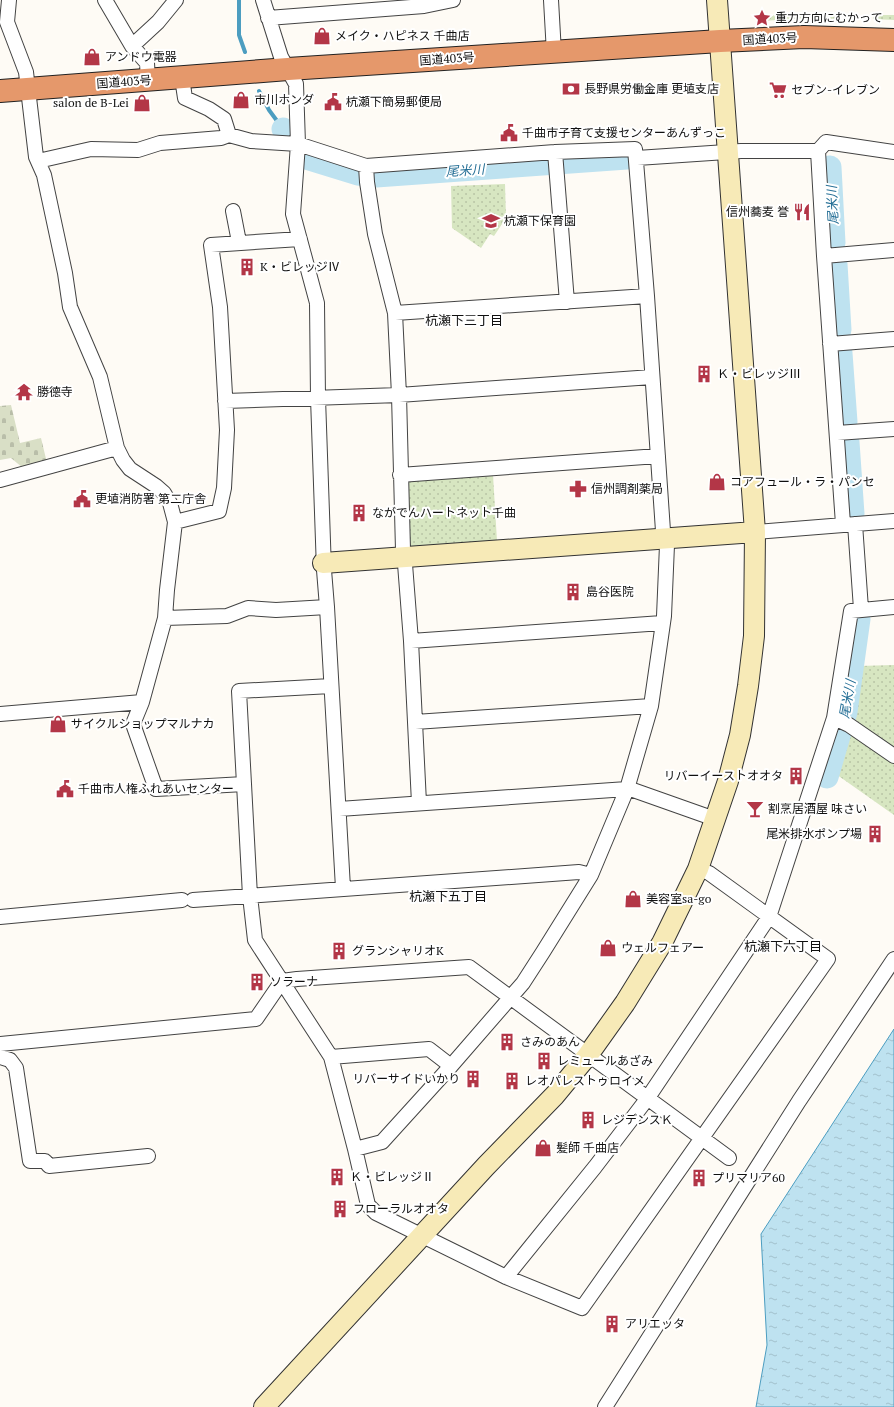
<svg xmlns="http://www.w3.org/2000/svg" width="894" height="1407" font-family="'PT Serif','Noto Sans JP',serif">
<style>
.grass{fill:url(#grass-dots)}
.cemetery{fill:url(#cemetery-stones)}
.water{fill:url(#water-ripples);stroke:#4c9dc0}
.lines{fill:none;stroke-linecap:round;stroke-linejoin:round}
.stream{stroke:#4c9dc0;stroke-width:4}
.river{stroke:#bee2f0;stroke-width:23}
.street-casing{stroke:#434343;stroke-width:16}
.secondary-casing{stroke:#323232;stroke-width:22}
.highway-casing{stroke:#212121;stroke-width:24}
.street{stroke:#fff;stroke-width:14}
.secondary{stroke:#f7eab7;stroke-width:20}
.highway{stroke:#e5986b;stroke-width:22}
.labels{text-anchor:middle;stroke-width:4;stroke-linejoin:round;paint-order:stroke}
.poi-label{font-size:12px;fill:#101010;stroke:#fff;text-anchor:start}
.street-label{font-size:12px;fill:#101010;stroke:#fff}
.water-label{font-size:13px;font-style:italic;fill:#256f96;stroke:#fff}
.neighbourhood-label{font-size:13px;fill:#101010;stroke:#fff}
</style>
<defs>
<pattern id="grass-dots" width="8" height="8" patternUnits="userSpaceOnUse"><rect width="8" height="8" fill="#d7e6c1"/><path d="M2 2h.1M6 6h.1" fill="none" stroke="#b8c4a5" stroke-width="1.8" stroke-linecap="round"/></pattern>
<pattern id="cemetery-stones" width="16" height="16" patternUnits="userSpaceOnUse"><rect width="16" height="16" fill="#d9dfc6"/><path d="M2 7V4a2 2 0 0 1 4 0v3zM10 15v-3a2 2 0 0 1 4 0v3z" fill="#b9bea9"/></pattern>
<pattern id="water-ripples" width="26" height="14" patternUnits="userSpaceOnUse"><rect width="26" height="14" fill="#bee2f0"/><path d="M2 4q2-2 4 0t4 0M15 11q2-2 4 0t4 0" fill="none" stroke="#a2c1cd"/></pattern>
</defs>
<rect width="100%" height="100%" fill="#fefbf5"/>
<path class="grass" d="M810 13H839V19L810 18 761 21 760 16Z
M873 15H894V20L873 19Z
M505 184 506 218 494 236 490 234 481 248 452 228 451 186Z
M493 475 497 541 407 547 405 480Z
M894 665V747L851 717 858 666Z
M847 732 894 764V815L833 772Z"/>
<path class="cemetery" d="M11 405 20 443 41 438 47 463 23 468 11 458 0 460V406Z"/>
<path class="water" d="M894 1029V1407H756L767 1345 761 1234Z"/>
<g class="lines">
<path class="stream" d="M239 0V35L245 52
M259 91 269 110 283 129"/>
<path class="river" d="M283 129 286 134
M306 158 358 174 376 176 627 158
M830 167 834 243
M836 264 840 330
M841 353 846 422
M848 442 853 514
M827 777 846 712 859 619"/>
<g class="street-casing">
<path id="street" d="M105 0 132 46 147 63 148 80
M551 0 554 53
M268 18 424 6 453 0
M132 46 158 22 176 0
M182 78 185 98 209 109 224 119 229 135
M555 152 567 302
M637 158 741 151H818
M38 161 91 149 138 150 160 143 221 138 229 135 251 141 298 144 366 166 555 152 635 149 647 296 663 531 667 545 664 616 651 706 627 789 591 875 543 952 523 983 510 998 451 1066 382 1142 355 1149 368 1205 376 1213 506 1277 582 1308 828 959 709 873 698 869
M366 166 367 182 375 234 395 313 399 395 403 550 405 564 411 641 419 803
M233 211 239 242
M824 256 894 250
M395 313 647 296
M830 344 894 339
M225 401 399 395 652 377
M837 433 894 429
M400 475 658 456
M0 480 117 448
M175 522 219 511 224 488 227 430 220 307 211 245 300 239
M843 524 824 256 818 151 826 142 894 152
M855 524 861 609
M755 532 894 521
M327 607 343 888
M165 618 227 616 248 608 276 610 327 607 324 570 318 398 317 303 293 214 298 144 296 84 281 57 263 0
M411 641 662 623
M142 702 133 724 156 789 244 784 239 691 331 686
M0 714 142 702 165 618 167 590 175 522 170 503 164 493 156 486 130 469 123 460 117 448 100 377 70 307 65 273 44 175 36 157 26 72 7 22 9 0
M834 718 849 725 894 756
M415 722 651 706
M244 784 250 896 255 940 331 1057 355 1149
M339 809 627 789 633 790 715 819
M193 900 579 872 591 875
M0 917 182 900
M0 1044 256 1019 282 981 297 979 469 967 729 1158
M0 1057 10 1060 16 1068 30 1161H45L49 1166 148 1156
M331 1057 429 1049 451 1066
M506 1277 595 1167 647 1099 769 917 834 718 851 611 894 607
M605 1407 799 1101 894 959"/>
</g>
<g class="secondary-casing">
<path id="secondary" d="M323 563 755 532
M264 1407 486 1166 555 1095 588 1055 625 1003 662 943 698 869 728 781 740 735 748 686 754 636 755 532 717 0"/>
</g>
<g class="highway-casing">
<path id="highway" d="M0 91 288 69 720 41 804 37 894 40"/>
</g>
<use href="#street" class="street"/>
<use href="#secondary" class="secondary"/>
<use href="#highway" class="highway"/>
</g>
<defs>
<g id="sight-bare" transform="scale(1.38)"><path d="M0-6L1.8-2.2L6-1.7L2.9 1.2L3.7 5.4L0 3.3L-3.7 5.4L-2.9 1.2L-6-1.7L-1.8-2.2Z" fill="#b33647" stroke="#fff" stroke-width="2.5" paint-order="stroke"/></g>
<g id="shop-bare" transform="scale(1.38)"><path d="M-5-2.5h2.3a2.7 3.5 0 0 1 5.4 0H5L5.5 6h-11ZM-1.5-2.5h3a1.5 2.3 0 0 0-3 0Z" fill="#b33647" stroke="#fff" stroke-width="2.5" paint-order="stroke"/></g>
<g id="bank-bare" transform="scale(1.38)"><path d="M-6-4H6V4H-6ZM0-2.3a2.3 2.3 0 1 0 0 4.6a2.3 2.3 0 1 0 0-4.6Z" fill="#b33647" stroke="#fff" stroke-width="2.5" paint-order="stroke"/></g>
<g id="supermarket-bare" transform="scale(1.38)"><path d="M-6-5.5h2.5l.6 2H6L4.5 2H-2.5L-4.4-4H-6ZM-1.5 3.2a1.3 1.3 0 1 0 .1 0ZM3 3.2a1.3 1.3 0 1 0 .1 0Z" fill="#b33647" stroke="#fff" stroke-width="2.5" paint-order="stroke"/></g>
<g id="civic-bare" transform="scale(1.38)"><path d="M-.6-6.5H3V-4.5H.6V-3L4-1V1h2V6H-6V1h2V-1L-.6-3ZM-1.2 2.5V6h2.4V2.5Z" fill="#b33647" stroke="#fff" stroke-width="2.5" paint-order="stroke"/></g>
<g id="restaurant-bare" transform="scale(1.38)"><path d="M-5-6h1v4h1v-4h1v4h1v-4h1v5L-1.5 .5V6h-2V.5L-5-1ZM5-6V6H3V1.5H1.5Q1.5-4 5-6Z" fill="#b33647" stroke="#fff" stroke-width="2.5" paint-order="stroke"/></g>
<g id="school-bare" transform="scale(1.38)"><path d="M0-5L7-2L0 1L-7-2ZM-4 1L0 2.5L4 1V4Q0 6-4 4Z" fill="#b33647" stroke="#fff" stroke-width="2.5" paint-order="stroke"/></g>
<g id="building-bare" transform="scale(1.38)"><path d="M-4-6H4V6H1V3H-1V6H-4ZM-2.5-4.3h1.7v1.8h-1.7ZM.8-4.3h1.7v1.8H.8ZM-2.5-1h1.7V.8h-1.7ZM.8-1h1.7V.8H.8Z" fill="#b33647" stroke="#fff" stroke-width="2.5" paint-order="stroke"/></g>
<g id="temple-bare" transform="scale(1.38)"><path d="M0-6L5-2H3V0L6.5 2.5H4V6H1.5V3h-3V6H-4V2.5H-6.5L-3 0V-2H-5Z" fill="#b33647" stroke="#fff" stroke-width="2.5" paint-order="stroke"/></g>
<g id="pharmacy-bare" transform="scale(1.38)"><path d="M-2-6h4v4h4v4h-4v4h-4v-4h-4v-4h4Z" fill="#b33647" stroke="#fff" stroke-width="2.5" paint-order="stroke"/></g>
<g id="bar-bare" transform="scale(1.38)"><path d="M-6-5H6L.8 .8V4.5H3.5V6h-7V4.5H-.8V.8Z" fill="#b33647" stroke="#fff" stroke-width="2.5" paint-order="stroke"/></g>
</defs>
<g fill-rule="evenodd">
<use href="#sight-bare" x="762" y="18"/>
<use href="#shop-bare" x="322" y="36"/>
<use href="#shop-bare" x="92" y="57"/>
<use href="#bank-bare" x="571" y="89"/>
<use href="#supermarket-bare" x="778" y="90"/>
<use href="#shop-bare" x="241" y="100"/>
<use href="#civic-bare" x="333" y="102"/>
<use href="#shop-bare" x="142" y="103"/>
<use href="#civic-bare" x="509" y="133"/>
<use href="#restaurant-bare" x="802" y="212"/>
<use href="#school-bare" x="491" y="221"/>
<use href="#building-bare" x="247" y="267"/>
<use href="#building-bare" x="704" y="374"/>
<use href="#temple-bare" x="24" y="392"/>
<use href="#shop-bare" x="717" y="482"/>
<use href="#pharmacy-bare" x="578" y="489"/>
<use href="#civic-bare" x="82" y="499"/>
<use href="#building-bare" x="359" y="513"/>
<use href="#building-bare" x="573" y="592"/>
<use href="#shop-bare" x="58" y="724"/>
<use href="#building-bare" x="796" y="776"/>
<use href="#civic-bare" x="65" y="789"/>
<use href="#bar-bare" x="755" y="809"/>
<use href="#building-bare" x="875" y="834"/>
<use href="#shop-bare" x="633" y="899"/>
<use href="#shop-bare" x="608" y="948"/>
<use href="#building-bare" x="339" y="951"/>
<use href="#building-bare" x="257" y="982"/>
<use href="#building-bare" x="507" y="1042"/>
<use href="#building-bare" x="544" y="1061"/>
<use href="#building-bare" x="473" y="1079"/>
<use href="#building-bare" x="512" y="1081"/>
<use href="#building-bare" x="588" y="1120"/>
<use href="#shop-bare" x="543" y="1148"/>
<use href="#building-bare" x="337" y="1177"/>
<use href="#building-bare" x="699" y="1178"/>
<use href="#building-bare" x="340" y="1209"/>
<use href="#building-bare" x="612" y="1324"/>
</g>
<g class="labels">
<g class="poi-label">
<text x="775" y="22">重力方向にむかって</text>
<text x="335" y="40">メイク・ハピネス 千曲店</text>
<text x="105" y="61">アンドウ電器</text>
<text x="584" y="93">長野県労働金庫 更埴支店</text>
<text x="791" y="94">セブン-イレブン</text>
<text x="254" y="104">市川ホンダ</text>
<text x="346" y="106">杭瀬下簡易郵便局</text>
<text x="129" y="107" text-anchor="end">salon de B-Lei</text>
<text x="522" y="137">千曲市子育て支援センターあんずっこ</text>
<text x="789" y="216" text-anchor="end">信州蕎麦 誉</text>
<text x="504" y="225">杭瀬下保育園</text>
<text x="260" y="271">K・ビレッジⅣ</text>
<text x="717" y="378">Ｋ・ビレッジⅢ</text>
<text x="37" y="396">勝德寺</text>
<text x="730" y="486">コアフュール・ラ・パンセ</text>
<text x="591" y="493">信州調剤薬局</text>
<text x="95" y="503">更埴消防署 第二庁舎</text>
<text x="372" y="517">ながでんハートネット千曲</text>
<text x="586" y="596">島谷医院</text>
<text x="71" y="728">サイクルショップマルナカ</text>
<text x="783" y="780" text-anchor="end">リバーイーストオオタ</text>
<text x="78" y="793">千曲市人権ふれあいセンター</text>
<text x="768" y="813">割烹居酒屋 味さい</text>
<text x="862" y="838" text-anchor="end">尾米排水ポンプ場</text>
<text x="646" y="903">美容室sa-go</text>
<text x="621" y="952">ウェルフェアー</text>
<text x="352" y="955">グランシャリオK</text>
<text x="270" y="986">ソラーナ</text>
<text x="520" y="1046">さみのあん</text>
<text x="557" y="1065">レミュールあざみ</text>
<text x="460" y="1083" text-anchor="end">リバーサイドいかり</text>
<text x="525" y="1085">レオパレストゥロイメ</text>
<text x="601" y="1124">レジデンスＫ</text>
<text x="556" y="1152">髪師 千曲店</text>
<text x="350" y="1181">Ｋ・ビレッジⅡ</text>
<text x="712" y="1182">プリマリア60</text>
<text x="353" y="1213">フローラルオオタ</text>
<text x="625" y="1328">アリエッタ</text>
</g>
<g class="street-label">
<text transform="translate(770 39) rotate(-3)" y="4">国道403号</text>
<text transform="translate(447 59) rotate(-4)" y="4">国道403号</text>
<text transform="translate(124 82) rotate(-4)" y="4">国道403号</text>
</g>
<g class="water-label">
<text transform="translate(465 170) rotate(-4)" y="5">尾米川</text>
<text transform="translate(832 205) rotate(-93)" y="5">尾米川</text>
<text transform="translate(847 699) rotate(-80)" y="5">尾米川</text>
</g>
<g class="neighbourhood-label">
<text x="464" y="325">杭瀬下三丁目</text>
<text x="448" y="901">杭瀬下五丁目</text>
<text x="783" y="951">杭瀬下六丁目</text>
</g>
</g>
</svg>
